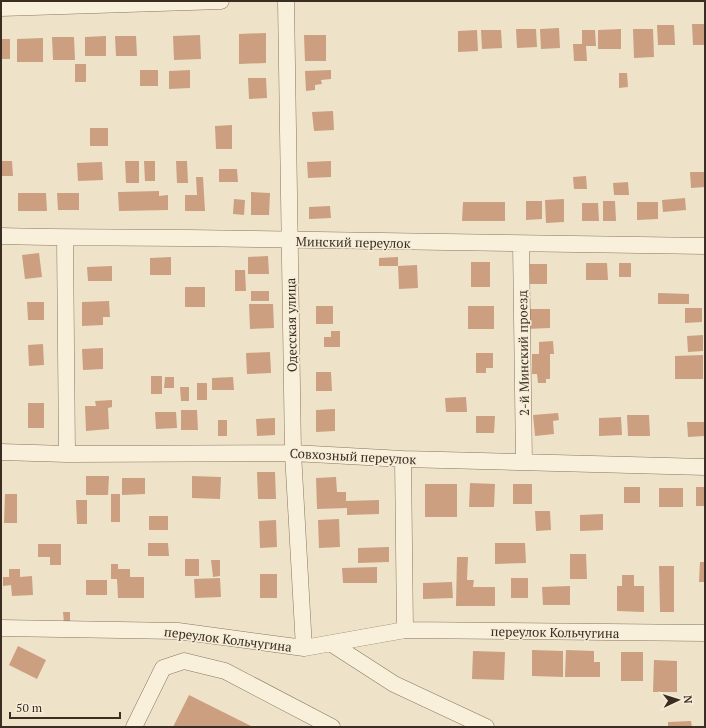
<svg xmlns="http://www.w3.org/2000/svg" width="706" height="728" font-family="'PT Serif',serif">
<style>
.building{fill:#cb9f80}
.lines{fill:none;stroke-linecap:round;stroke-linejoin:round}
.minor-casing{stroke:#8a755e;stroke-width:17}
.minor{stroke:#f9f0dc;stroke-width:16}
.labels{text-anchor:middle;stroke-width:3;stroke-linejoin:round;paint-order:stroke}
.street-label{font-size:13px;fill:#3b2d21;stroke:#f6edd8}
</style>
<rect width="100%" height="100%" fill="#eee3c9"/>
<path class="building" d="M692 24H705V45H693Z
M657 25H674L675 45H658Z
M559 28 560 48 541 49 540 29Z
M516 29H536L537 47 517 48Z
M621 29V49H598V30Z
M633 29H653L654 57 634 58Z
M477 30 478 51 458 52V31Z
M481 30H501L502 48 482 49Z
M582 30H595L596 46H586L587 61H574L573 44H582Z
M266 33V63L239 64V34Z
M200 35 201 59 174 60 173 36Z
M304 35H326V61H305Z
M106 36V56H85V37Z
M115 36H136L137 56H116Z
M52 37H74L75 60H53Z
M43 38V62H17V39Z
M1 39H10V59H1Z
M75 64H86V82H75Z
M140 70H158V86H140Z
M190 70V88L169 89V71Z
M331 70V79L321 80 322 84 315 85V90L306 91 305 71Z
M619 73H627L628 87 619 88Z
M248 78H266L267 98 249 99Z
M333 111 334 130 314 131 312 112Z
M232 125V149H216L215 126Z
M90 128H108V146H90Z
M1 161H12L13 176H1Z
M125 161H139V183H126Z
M144 161H155V181H145Z
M176 161H187L188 183H177Z
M331 161V177L308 178 307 162Z
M102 162 103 180 78 181 77 163Z
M219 169H237L238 182H219Z
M690 172H705V187L691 188Z
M586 176 587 189H574L573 177Z
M196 177H203L205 211H185V195H197Z
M628 182 629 195H614L613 183Z
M159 191V196L168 195V210L119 211 118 192Z
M251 192 270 193 269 215H251Z
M18 193H46L47 211H18Z
M57 193H79V210H58Z
M685 198 686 210 663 212 662 200Z
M234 199 245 200 244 215 233 214Z
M564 199V222L546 223 545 200Z
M526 201H542V219L526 220Z
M603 201H615L616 221H603Z
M463 202H505V221H462Z
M637 202H658V219L637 220Z
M582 203H598L599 221H582Z
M330 206 331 218 309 219V207Z
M39 253 42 277 25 279 22 255Z
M268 256 269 274H248V257Z
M171 257V275H150V258Z
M398 257V266H379V258Z
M471 262H490V287H471Z
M586 263H607L608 280H586Z
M619 263H631V277H619Z
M525 264H547V284H526Z
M417 265 418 288 399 289 398 266Z
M112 266V281H88L87 267Z
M235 270H245L246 291H235Z
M185 287H205V307H185Z
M251 291H269V301H251Z
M658 293 689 294V304H658Z
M109 301 110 317H103V325L82 326V302Z
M27 302H44V320H28Z
M249 304H273L274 328 250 329Z
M316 306H333V324H316Z
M468 306H494V329H468Z
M685 308H702V322L685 323Z
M526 309H550V328L526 329Z
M331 331H340V347H324V337H331Z
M703 335V351L688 352 687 336Z
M553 341 554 354H550V379H546V383H538L537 374H532V354H539V342Z
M43 344 44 365 29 366 28 345Z
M103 348V369L83 370 82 349Z
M270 352 271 373 247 374 246 353Z
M476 353H493V368H486V373H476Z
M703 355V379H675V356Z
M316 372H331L332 391H316Z
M151 376H162V394H151Z
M165 377H174V388H164Z
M233 377 234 390H212V378Z
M197 383H207V400H197Z
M180 387H189V401H181Z
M466 397 467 412H446L445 398Z
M112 400V407L108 408 109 429 86 431 85 406H96L95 401Z
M28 403H44V428H28Z
M335 409V431L316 432V410Z
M181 410H197L198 430H181Z
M155 412H176L177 428 156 429Z
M558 413 559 420 553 421 554 434 535 436 533 415Z
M627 415H649L650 436H628Z
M476 416H495L494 433H476Z
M621 417 622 435 599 436V418Z
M275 418V435L257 436 256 419Z
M218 420H227V436H218Z
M687 422H704L705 436 688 437Z
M257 472H275L276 499H258Z
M86 476H109L108 495H86Z
M192 476 221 477 220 499 192 498Z
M336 477 337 492H346V501L379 500V514L347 515V508L317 509 316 478Z
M122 478H145V494L122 495Z
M470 483 495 484 494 507H469Z
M425 484H457V517H425Z
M513 484H532V504H513Z
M624 487H640V503H624Z
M696 487H705V506H696Z
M659 488H683V507H659Z
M5 494H17V523H4Z
M111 494H120V522H111Z
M76 500H87V524H77Z
M535 511H550L551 530 536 531Z
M603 514V530L580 531V515Z
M149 516H168V530H149Z
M339 519 340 547 319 548 318 520Z
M276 520 277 547 260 548 259 521Z
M148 543H168L169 556H148Z
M495 543H525L526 563 495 564Z
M38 544H61V565H50V557H38Z
M389 547V562L358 563V548Z
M570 554H586L587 579H570Z
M457 557H468L467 580H474L473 587H495V606H456Z
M185 559H199V576H185Z
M211 560H220V576L213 577Z
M700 562H705V582H699Z
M111 564H118V569H130V577H144V598H118L117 579H111Z
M659 566H674V612H660Z
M377 567V583H343L342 568Z
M9 569H20V577L32 576 33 595 12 596 11 585 3 586V577H9Z
M260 574H277V598H260Z
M622 575H634V586H644V612L617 611V586H622Z
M220 578 221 597 195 598 194 579Z
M511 578H528V598H511Z
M86 580H107V595H86Z
M452 582 453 598 423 599V583Z
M570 586V605H543L542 587Z
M63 612H70V623H64Z
M18 646 46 660 37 679 9 665Z
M532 650 563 651V677L532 676Z
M566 650 594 651V662H600V677H565Z
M473 651 505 652 504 680 472 679Z
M621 652H643V681H621Z
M654 660 677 661V692H653Z
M189 695 253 727H173Z
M691 721 692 727H668V722Z"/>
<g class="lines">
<g class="minor-casing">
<path id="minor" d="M286 1 293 453 304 648
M1 8 221 1
M1 236C64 238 126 237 188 238 361 242 533 244 705 246
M65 239 67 454
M521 244 524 462
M1 452 67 454 293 453 403 459 705 467
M403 459 405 630
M1 628 178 631 304 648 405 630 705 633
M332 644 394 684 486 727
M134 727 163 668 184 661 225 671 332 727"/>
</g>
<use href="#minor" class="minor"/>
</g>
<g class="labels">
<g class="street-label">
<text transform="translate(353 242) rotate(1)" y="5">Минский переулок</text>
<text transform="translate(291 325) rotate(-91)" y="5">Одесская улица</text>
<text transform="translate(523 353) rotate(-91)" y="5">2-й Минский проезд</text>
<text transform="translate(353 456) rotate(3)" y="5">Совхозный переулок</text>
<text transform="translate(555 632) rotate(1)" y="5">переулок Кольчугина</text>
<text transform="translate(228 639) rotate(7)" y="5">переулок Кольчугина</text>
</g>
</g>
<rect width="706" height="728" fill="none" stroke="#3b2d21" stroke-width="4"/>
<g transform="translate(678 700) rotate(86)" stroke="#f6edd8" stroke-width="3" paint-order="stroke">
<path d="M0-3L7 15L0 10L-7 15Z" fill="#3b2d21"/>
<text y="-6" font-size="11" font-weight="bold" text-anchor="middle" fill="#3b2d21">N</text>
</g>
<path d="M10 712v6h110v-6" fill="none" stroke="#3b2d21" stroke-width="2"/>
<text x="16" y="712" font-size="12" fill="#3b2d21" stroke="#f6edd8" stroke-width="3" paint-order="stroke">50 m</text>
</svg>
